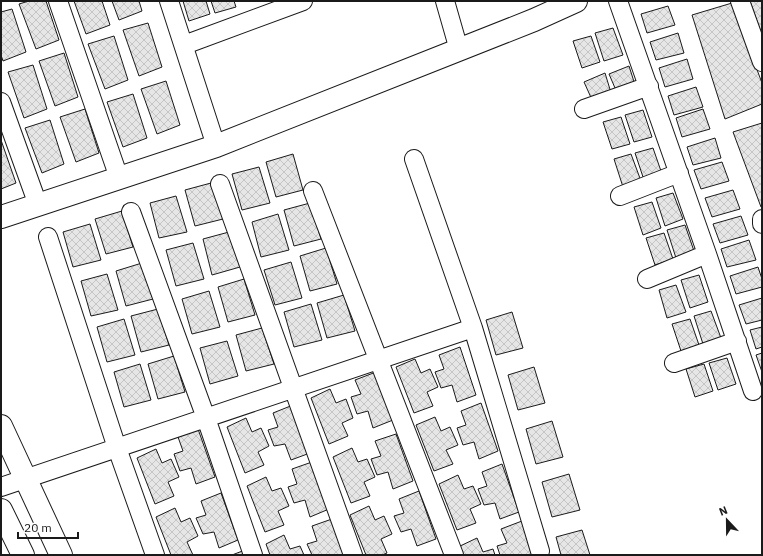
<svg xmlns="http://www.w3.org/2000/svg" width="763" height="556" font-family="'IBM Plex Sans',sans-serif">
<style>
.building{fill:url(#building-cross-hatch);stroke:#1a1a1a}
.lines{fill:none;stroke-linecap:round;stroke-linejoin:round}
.street-casing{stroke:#1a1a1a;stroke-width:20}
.secondary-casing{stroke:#1a1a1a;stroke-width:24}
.street{stroke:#fff;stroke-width:18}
.secondary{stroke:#fff;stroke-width:22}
</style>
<defs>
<pattern id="building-cross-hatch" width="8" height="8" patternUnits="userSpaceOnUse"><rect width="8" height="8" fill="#e6e6e6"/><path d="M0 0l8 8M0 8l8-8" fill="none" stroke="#c5c5c5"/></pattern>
</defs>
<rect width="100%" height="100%" fill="#fff"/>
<path class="building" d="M29 1H46L59 40 36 49 19 4Z
M74 1H102L110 25 86 34Z
M112 1H139L142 11 119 20Z
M183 1H206L210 14 189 21Z
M211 1H234L236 7 215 13Z
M750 1H762V35Z
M732 3 762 83V104L725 119 692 15Z
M668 6 675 25 647 33 641 14Z
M12 9 26 52 3 61 1 55V12Z
M148 23 162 67 139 76 123 30Z
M613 28 623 55 604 61 595 33Z
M678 33 684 53 656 60 650 42Z
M114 36 128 80 105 89 88 44Z
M591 36 600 62 582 68 573 41Z
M64 53 78 97 55 106 39 61Z
M687 59 693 79 665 87 659 68Z
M33 65 47 109 24 118 8 72Z
M629 66 636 88 618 95 609 74Z
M605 73 612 96 593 102 584 82Z
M166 81 180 125 157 134 141 89Z
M696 87 703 107 674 115 668 96Z
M133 94 147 138 123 147 107 102Z
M85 109 99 153 76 162 60 117Z
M703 109 710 129 682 137 676 118Z
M643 110 652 137 634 142 625 115Z
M621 117 630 144 612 149 603 122Z
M50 120 64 164 42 173 25 128Z
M762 123V207H761L733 132Z
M715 138 721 158 693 165 687 147Z
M1 140 16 183 1 189Z
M653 148 662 174 644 180 635 153Z
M293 154 303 190 276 197 266 162Z
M631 154 641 181 623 187 614 159Z
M722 162 729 181 701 189 694 170Z
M259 167 270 203 242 210 232 174Z
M211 183 223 219 195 226 185 190Z
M733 190 740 209 712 217 705 198Z
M673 193 683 219 665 226 656 198Z
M176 196 187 232 159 238 150 203Z
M652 202 661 228 643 235 634 207Z
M310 203 321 239 294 246 284 210Z
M122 211 133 247 106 254 95 219Z
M278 214 289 250 261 257 252 222Z
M741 216 748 235 720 243 713 224Z
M90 224 101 260 73 267 63 232Z
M685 225 694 251 676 258 667 230Z
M229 232 240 267 212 275 203 239Z
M664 233 673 259 655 265 646 238Z
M749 240 756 260 727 267 721 249Z
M193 243 204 279 176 286 166 250Z
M326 248 337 284 310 291 300 256Z
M291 262 302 298 275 305 264 270Z
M142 263 153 299 126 306 116 271Z
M758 267 762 279V287L736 294 730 276Z
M107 274 118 310 91 316 81 281Z
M699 275 708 302 690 308 681 280Z
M244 279 255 315 228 322 218 287Z
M676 285 686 312 667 318 659 290Z
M209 291 220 327 192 334 182 299Z
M344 295 355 331 327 338 317 303Z
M762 298V320L746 324 739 305Z
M311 304 322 340 294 347 284 312Z
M158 309 169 345 141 352 131 316Z
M711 311 721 338 703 344 694 316Z
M512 312 523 348 496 355 486 320Z
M124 319 135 355 107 362 97 327Z
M690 319 699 345 681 351 672 324Z
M762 327V347L756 349 750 330Z
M262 328 274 364 246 371 236 335Z
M227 341 238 376 210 384 200 348Z
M460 347 476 395 457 402 452 385 441 388 435 372 444 369 439 355Z
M762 353V372L756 355Z
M174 356 185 392 158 399 148 364Z
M727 358 736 384 718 390 709 363Z
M415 359 421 373 430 369 438 387 427 392 433 406 414 413 396 367Z
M140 364 151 400 124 407 114 372Z
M704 364 713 391 695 397 686 369Z
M534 367 545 403 518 410 508 375Z
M376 372 393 420 373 428 368 411 357 414 351 397 361 394 355 380Z
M330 389 336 403 346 399 353 418 342 423 348 436 329 444 311 398Z
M481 403 498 451 479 459 474 442 463 445 457 428 466 425 461 411Z
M293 405 310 453 291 460 285 444 274 446 268 430 278 427 273 413Z
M435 417 441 431 450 427 458 445 446 450 453 464 434 471 416 425Z
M246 418 252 432 261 428 269 446 258 452 264 465 245 473 227 427Z
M552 421 563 457 536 464 526 429Z
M198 429 215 477 196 484 191 468 180 471 174 454 183 451 178 437Z
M396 434 413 481 393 489 388 472 377 475 371 459 381 456 375 441Z
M352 448 358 462 367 459 375 477 364 482 370 496 351 503 333 457Z
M156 449 162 463 171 459 179 477 168 482 174 496 155 504 137 458Z
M312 462 329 509 310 517 305 500 294 503 288 487 297 484 292 469Z
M502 464 519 512 500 519 495 503 484 505 478 489 487 486 482 472Z
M569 474 580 510 552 517 542 482Z
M458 475 464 489 473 486 481 504 470 509 476 523 457 530 439 484Z
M266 477 272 491 281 488 289 506 278 511 284 525 265 532 247 486Z
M419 491 436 539 417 546 411 529 401 532 394 516 404 513 399 499Z
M221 493 238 540 219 548 214 532 203 534 196 518 206 515 201 501Z
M369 506 375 520 384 516 392 534 381 539 387 553 382 555H366L350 515Z
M175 508 181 522 190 518 198 536 187 542 193 555H171L156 517Z
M332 519 345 555H312L307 544 317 541 312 526Z
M522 521 534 555H500L497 546 507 543 501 529Z
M582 530 590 555H561L556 537Z
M284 535 290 549 300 546 304 555H270L266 544Z
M477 538 483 552 493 549 495 555H461L458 547Z
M245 550 246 555H232Z"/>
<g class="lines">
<g class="street-casing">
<path id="street" d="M58 1 119 178
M169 1 216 146
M445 1 459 50
M618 1 707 254 753 391
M740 1 762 62
M184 45 303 1
M1 102 38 205
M584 109 649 86
M414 159 473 328 540 551
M220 184 353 555
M313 191 454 555
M620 196 679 173
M131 212 206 418 253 555
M762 219V224
M48 237 117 448 155 555
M647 279 707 254
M674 363 737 341
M1 487 473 328"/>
</g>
<g class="secondary-casing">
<path id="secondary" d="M1 217 216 146 534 20 576 1
M1 426 61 555
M1 510 23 555"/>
</g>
<use href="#street" class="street"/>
<use href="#secondary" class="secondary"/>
</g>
<rect width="763" height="556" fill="none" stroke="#1a1a1a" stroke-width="4"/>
<g transform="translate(727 520) rotate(338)" stroke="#ffffff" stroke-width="3" paint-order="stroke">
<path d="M0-3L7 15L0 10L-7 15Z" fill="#1a1a1a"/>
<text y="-6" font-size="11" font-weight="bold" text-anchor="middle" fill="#1a1a1a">N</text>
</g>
<path d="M18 532v6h60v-6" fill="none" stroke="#1a1a1a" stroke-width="2"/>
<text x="24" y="532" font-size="12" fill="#1a1a1a" stroke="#ffffff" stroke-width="3" paint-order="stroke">20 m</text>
</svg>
